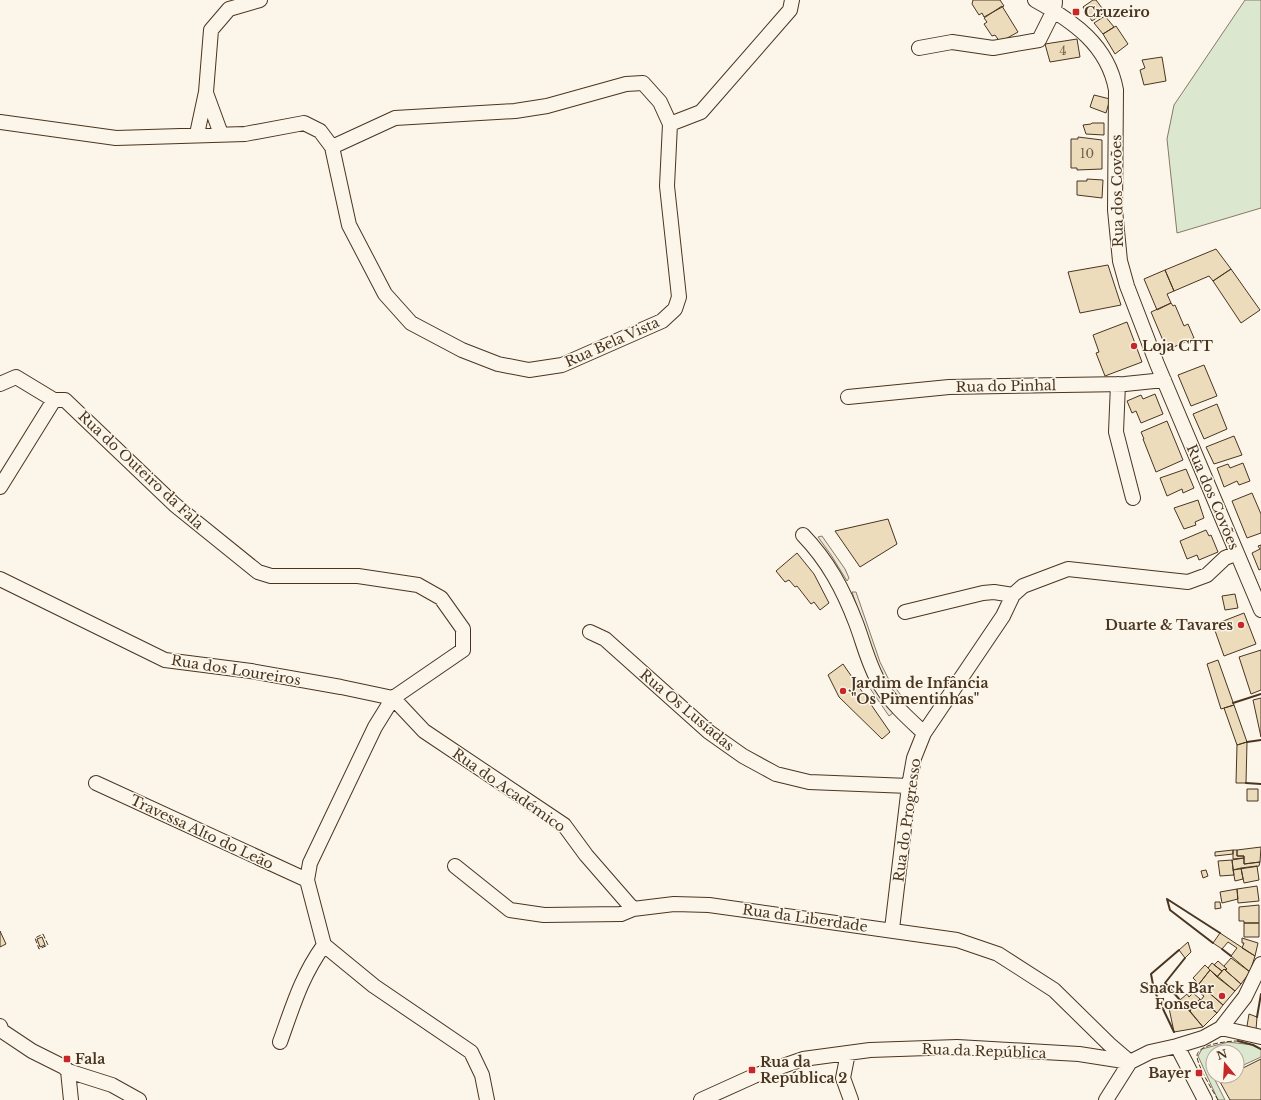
<svg xmlns="http://www.w3.org/2000/svg" width="1261" height="1100" font-family="'Libre Baskerville',serif">
<style>
.green{fill:#dce7d0;stroke:#887966}
.parking{fill:#ede7d9;stroke:#887966}
.building{fill:#ecdcbc;stroke:#4a3520}
.lines{fill:none;stroke-linecap:round;stroke-linejoin:round}
.minor-casing{stroke:#4a3520;stroke-width:16}
.minor{stroke:#fbf6e9;stroke-width:14}
.fence{stroke:#4a3520;stroke-width:1;stroke-dasharray:5 2;stroke-linecap:butt}
.wall{stroke:#4a3520;stroke-width:2}
.poi-dot{fill:#c62828;stroke:#fbf6e9;stroke-width:1.5}
.labels{text-anchor:middle;stroke-width:3;stroke-linejoin:round;paint-order:stroke}
.number-label{font-size:12px;fill:#725f47}
.poi-label{font-size:14px;font-weight:bold;fill:#4a3520;stroke:#fbf6e9;text-anchor:start}
.street-label{font-size:14px;fill:#4a3520;stroke:#fbf6e9}
</style>
<rect width="100%" height="100%" fill="#fbf6e9"/>
<path class="green" d="M1245 0H1261V208L1177 233 1167 139 1174 105Z
M1228 1042 1253 1045 1261 1049V1057L1237 1068V1052H1213V1076H1222L1215 1080 1225 1100H1218L1198 1056 1202 1049Z"/>
<path class="parking" d="M822 536 845 569 849 578 847 581 831 555 818 537Z
M852 592H856L880 662 888 678 903 698 906 708 890 687 877 663Z
M869 678 893 713 889 716 867 684Z"/>
<path class="building" d="M973 0H1000L1004 6 984 17 982 13 979 15 972 4Z
M1093 0H1096L1105 12 1092 21 1083 7Z
M1002 6 1018 32 1000 42 995 35 992 36 984 24 987 22 984 18Z
M1105 16 1114 27 1103 34 1094 23Z
M1116 26 1128 44 1115 54 1103 34Z
M1077 39 1080 57 1050 62 1045 44Z
M1162 57 1166 81 1144 85 1140 70 1145 68 1142 60Z
M1094 95 1110 99 1106 113 1090 107Z
M1092 123H1104V135L1086 134 1083 125 1091 124Z
M1078 137 1102 140V169L1077 170V168H1071V139H1078Z
M1087 179 1103 180 1102 198 1077 195V181H1087Z
M1216 249 1231 269 1213 281 1209 276 1174 291 1165 270Z
M1108 265 1121 305 1080 313 1068 272Z
M1231 269 1260 310 1241 323 1213 281Z
M1165 270 1174 291 1167 294 1171 303 1157 310 1144 279Z
M1171 303 1173 306 1175 305 1184 326 1188 324 1194 338 1167 350 1151 312Z
M1127 322 1142 362 1105 376 1096 353 1099 352 1093 335Z
M1204 365 1217 396 1191 406 1178 375Z
M1155 394 1163 414 1141 423 1136 411 1132 413 1127 401 1141 395 1143 399Z
M1217 404 1227 429 1204 439 1193 414Z
M1167 421 1183 460 1156 472 1143 439H1144L1141 432Z
M1234 436 1242 455 1214 464 1206 447Z
M1243 463 1250 481 1239 485 1237 481 1224 487 1217 468 1228 464 1230 468Z
M1186 469 1194 488 1183 493 1182 489 1167 496 1160 478Z
M1252 493 1261 514V533L1247 538 1232 501Z
M1198 500 1204 518 1195 522 1196 525 1184 529 1174 508Z
M888 519 897 544 860 567 835 531Z
M1206 530 1209 536 1211 535 1218 552 1199 560 1197 555 1187 559 1180 541Z
M1261 545V569L1259 570 1252 553 1260 549 1258 546Z
M797 553 814 574 829 603 820 610 814 602 811 604 797 586 795 587 789 580 785 582 776 571Z
M1235 594 1238 608 1225 610 1222 596Z
M1244 613 1256 644 1224 656 1213 625Z
M1261 650V690L1251 694 1239 657Z
M1218 660 1234 705 1221 709 1207 664Z
M843 664 890 732 882 739 839 697 828 675Z
M1261 698V737L1253 700Z
M1234 705 1247 742 1237 745 1224 708Z
M1247 742 1246 783H1236L1237 745Z
M1247 789H1258V801H1247Z
M1261 847 1260 862 1244 864V856H1237V850Z
M1233 850H1237V856H1244V858L1233 859Z
M1233 850V854L1215 856V852Z
M1244 858V864L1260 862 1259 866 1233 870 1232 860Z
M1232 860 1234 875 1220 876 1218 861Z
M1257 866 1259 880 1244 883 1241 868Z
M1241 868 1243 879 1235 881 1233 870Z
M1206 870 1208 876 1203 878 1201 871Z
M1257 886 1259 901 1238 903 1237 889Z
M1237 889 1238 899 1222 903 1220 892Z
M1215 902H1220L1221 908 1215 909Z
M1259 905V923H1244V921H1239V907Z
M1244 923H1259V937H1244Z
M0 931 6 944 0 947Z
M1220 933 1255 956 1250 972 1231 956 1237 948 1228 942 1222 949 1213 943Z
M42 937 45 945 40 947 37 939Z
M1242 938 1258 943 1255 956 1242 948 1244 943H1242Z
M1188 942 1191 952 1185 958 1179 950Z
M1231 958 1250 972 1241 984 1225 970 1227 969 1224 966Z
M1218 961 1227 969 1225 970 1224 969 1222 971 1214 965Z
M1212 963 1222 971 1217 977 1208 968Z
M1205 965 1210 970 1199 984 1193 978Z
M1224 969 1241 984 1235 991 1217 977Z
M1210 970 1235 991 1223 1005 1199 984Z
M1205 989 1223 1005 1217 1013 1201 1000 1204 996 1201 994Z
M1193 993 1200 999 1190 1011 1180 1000 1187 994 1189 997Z
M1200 999 1217 1013 1203 1027 1190 1011Z
M1185 1006 1203 1027 1174 1032 1169 1008Z
M1249 1014 1257 1017 1256 1030 1247 1026Z
M1261 1059V1100H1230L1219 1080 1226 1076H1237V1071Z"/>
<g class="lines">
<g class="minor-casing">
<path id="minor" d="M1035 0C1073 21 1108 45 1116 90L1115 210 1120 261 1127 286 1157 364 1261 610
M919 48 952 42 993 48 1039 40 1054 10 1055 2
M206 93 221 134
M0 122 116 138 245 134 304 123 320 131 332 147 349 225 385 294 411 323 462 350 498 364 529 370 562 365 662 321 675 309 679 297 667 186 670 124 701 112 790 10 792 0
M197 134 206 92 211 30 229 9 260 0
M332 147 395 118 515 111 547 106 626 84 643 83 660 102 670 124
M0 384 16 377 54 400H65L175 505 258 572 271 576H358L418 585 441 598 463 629V650L393 698 375 727 310 863 307 880 324 945 374 986 471 1052 482 1075 487 1100
M1118 384 1116 432 1133 498
M848 397 949 387 1125 384 1164 380
M0 487 54 400
M803 535C828 561 843 589 856 623 864 644 869 667 881 686 892 704 909 719 924 733
M0 579 165 660 251 671 341 687 393 698
M905 612 983 593 994 592 1013 595
M590 632 605 639 709 732 743 756 776 774 809 782 909 786
M393 698 424 731 564 825 586 855 633 909
M96 783 307 880
M455 866 510 910 544 915 621 914 633 909 674 904 709 905 957 940 998 954 1054 990 1109 1044 1130 1062
M892 929 909 786 914 758 924 733 1003 616 1013 595 1023 586 1068 569 1188 582 1207 575 1225 558 1237 553
M0 1026 2 1031 32 1051 64 1067 68 1071 112 1085 139 1100
M1221 1028 1261 1037
M280 1042C293 1006 301 977 324 945
M1177 1046 1205 1100
M848 1053 843 1078 851 1100
M68 1071 71 1100
M701 1100 754 1076 803 1059 870 1050 957 1047 1079 1054 1130 1062
M1106 1100 1130 1062 1150 1052 1177 1046 1203 1038 1221 1028 1245 997 1261 964"/>
</g>
<use href="#minor" class="minor"/>
<path class="fence" d="M43 934 48 945 39 949 35 938Z
M1218 1100C1212 1089 1199 1069 1197 1057 1196 1044 1228 1041 1238 1041"/>
<path class="wall" d="M1233 703 1261 694
M1247 742 1261 740
M1246 783 1261 784
M1213 943 1170 910 1167 899 1220 933
M1222 949 1231 956
M1180 1000 1165 983 1185 958
M1257 1017 1261 994
M1174 1032 1154 990 1151 974 1179 950
M1238 1041 1253 1045 1261 1049"/>
</g>
<g class="poi-dot">
<rect x="1072" y="8" width="8" height="8" rx="2"/>
<circle cx="1134" cy="346" r="4"/>
<circle cx="1241" cy="625" r="4"/>
<circle cx="843" cy="691" r="4"/>
<circle cx="1222" cy="996" r="4"/>
<rect x="63" y="1055" width="8" height="8" rx="2"/>
<rect x="748" y="1066" width="8" height="8" rx="2"/>
<rect x="1195" y="1069" width="8" height="8" rx="2"/>
</g>
<g class="labels">
<g class="number-label">
<text x="1063" y="55">4</text>
<text x="1087" y="158">10</text>
</g>
<g class="poi-label">
<text x="1084" y="17">Cruzeiro</text>
<text x="1142" y="351">Loja CTT</text>
<text x="1233" y="630" text-anchor="end">Duarte &amp; Tavares</text>
<text x="851" y="688">Jardim de Infância<tspan x="851" dy="16">"Os Pimentinhas"</tspan></text>
<text x="1214" y="993" text-anchor="end">Snack Bar<tspan x="1214" dy="16">Fonseca</tspan></text>
<text x="75" y="1064">Fala</text>
<text x="760" y="1067">Rua da<tspan x="760" dy="16">República 2</tspan></text>
<text x="1191" y="1078" text-anchor="end">Bayer</text>
</g>
<g class="street-label">
<text transform="translate(1117 191) rotate(-91)" y="5">Rua dos Covões</text>
<text transform="translate(612 342) rotate(-24)" y="5">Rua Bela Vista</text>
<text transform="translate(1006 386) rotate(-1)" y="5">Rua do Pinhal</text>
<text transform="translate(141 470) rotate(43)" y="5">Rua do Outeiro da Fala</text>
<text transform="translate(1213 497) rotate(67)" y="5">Rua dos Covões</text>
<text transform="translate(236 670) rotate(9)" y="5">Rua dos Loureiros</text>
<text transform="translate(687 710) rotate(40)" y="5">Rua Os Lusíadas</text>
<text transform="translate(509 790) rotate(35)" y="5">Rua do Académico</text>
<text transform="translate(907 820) rotate(-82)" y="5">Rua do Progresso</text>
<text transform="translate(202 832) rotate(25)" y="5">Travessa Alto do Leão</text>
<text transform="translate(805 918) rotate(8)" y="5">Rua da Liberdade</text>
<text transform="translate(984 1051) rotate(2)" y="5">Rua da República</text>
</g>
</g>
<g transform="translate(1225 1064) rotate(342)"><circle r="19" fill="#fbf6e9" stroke="#b4a999"/>
<path d="M0-3L7 15L0 10L-7 15Z" fill="#c62828"/>
<text y="-6" font-size="11" font-weight="bold" text-anchor="middle" fill="#4a3520">N</text>
</g>
</svg>
